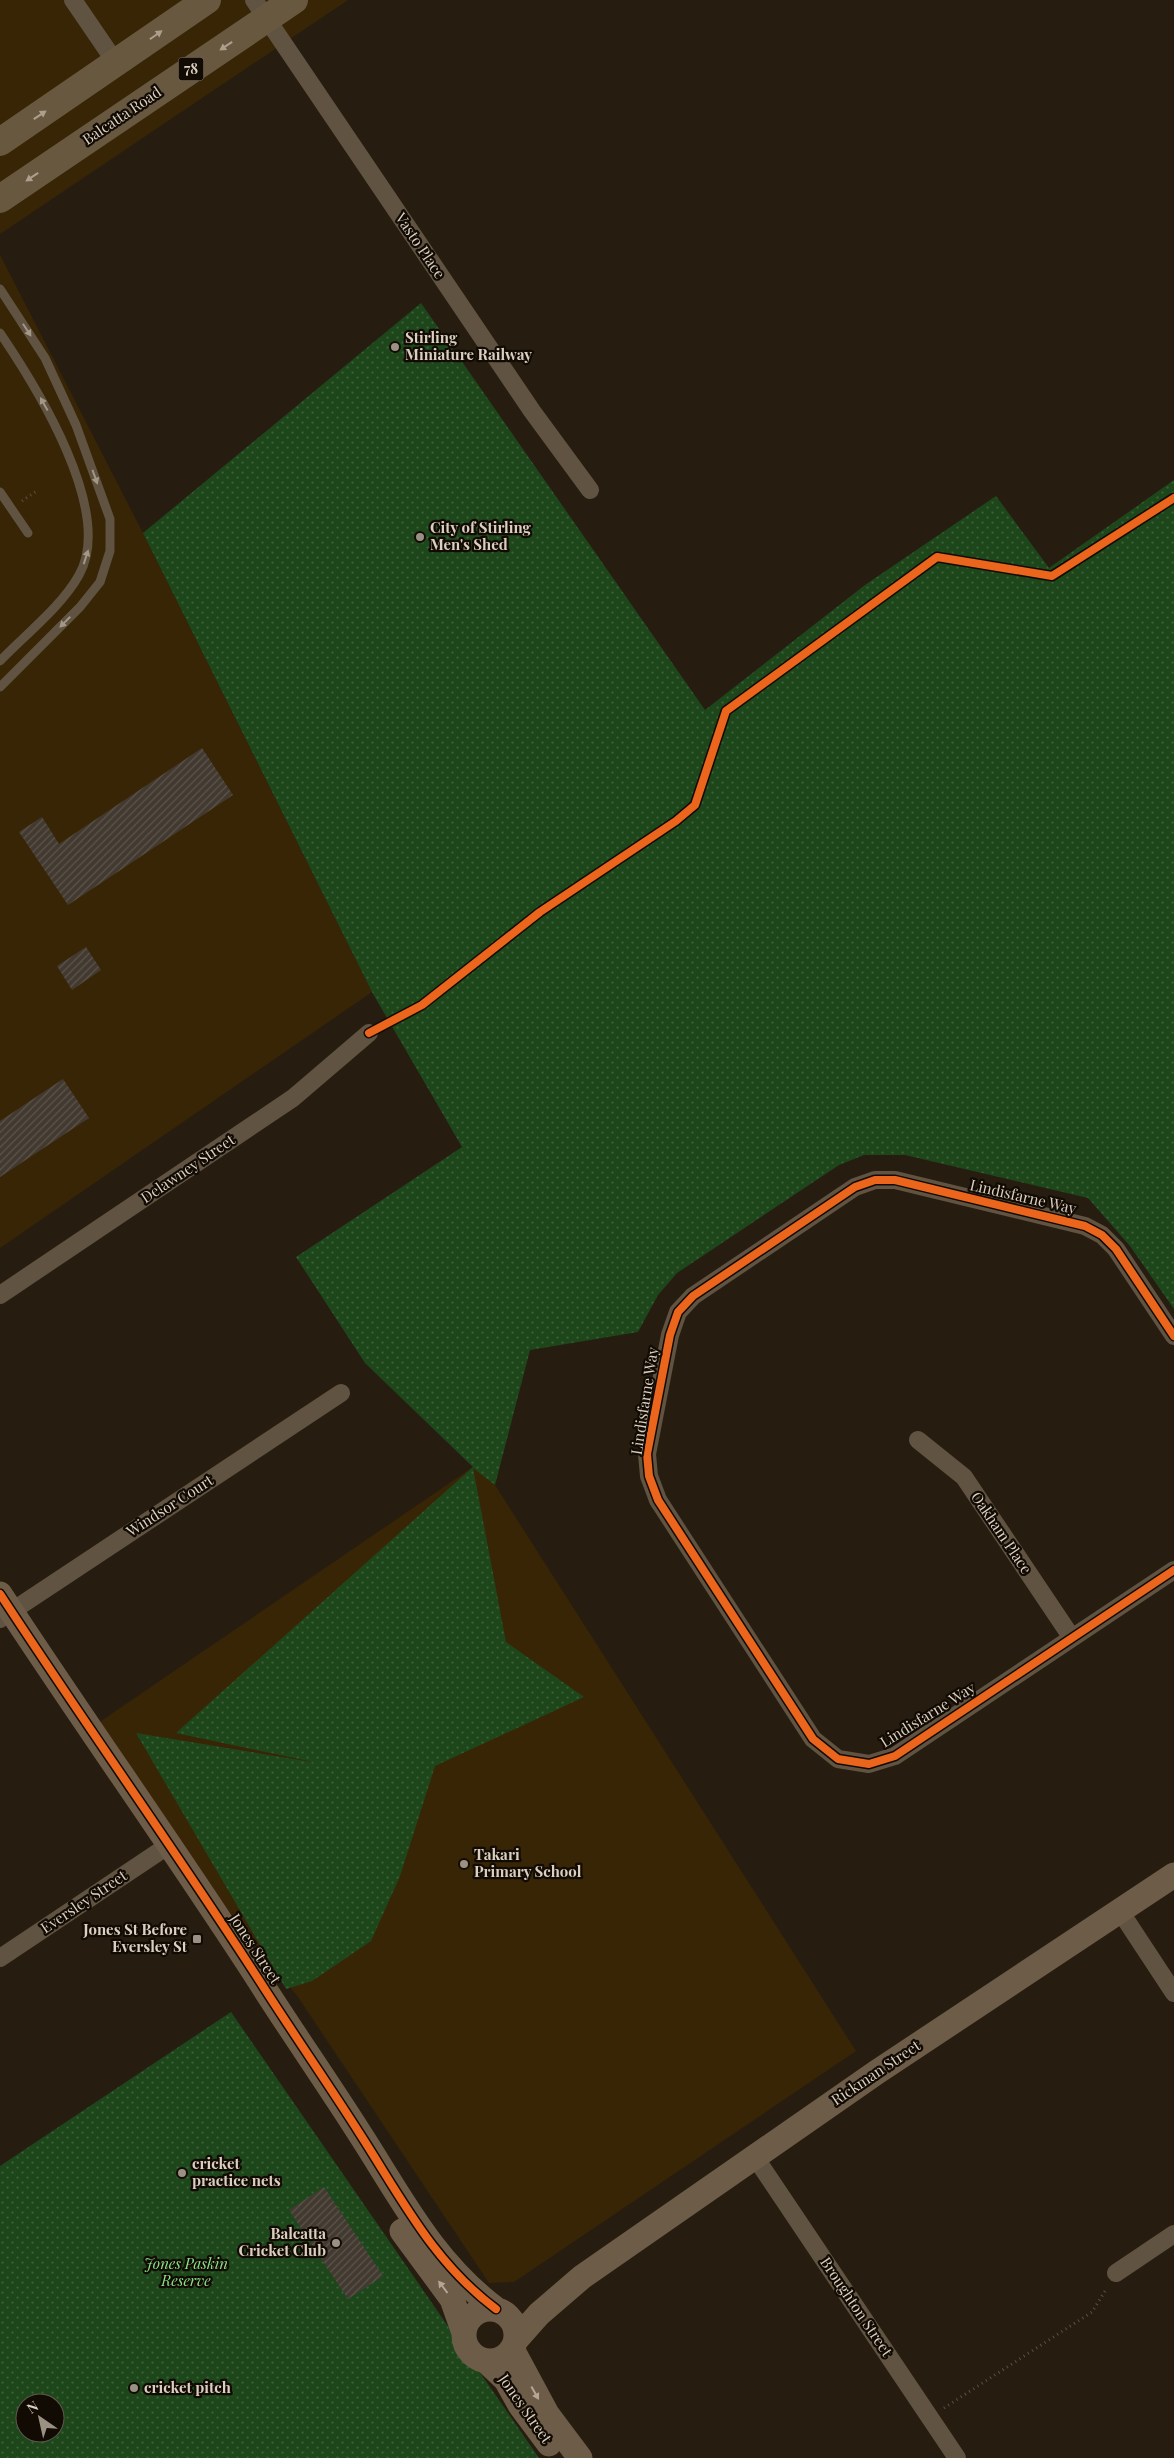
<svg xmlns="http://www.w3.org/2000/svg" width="1174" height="2458" font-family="'Playfair Display',serif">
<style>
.built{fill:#382506}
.park{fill:url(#park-dots);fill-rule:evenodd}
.building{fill:url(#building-hatch)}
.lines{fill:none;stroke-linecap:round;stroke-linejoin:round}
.path{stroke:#5b5043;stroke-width:3;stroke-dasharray:1 4;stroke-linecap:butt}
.lane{stroke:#605342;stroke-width:9}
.street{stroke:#605342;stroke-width:18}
.secondary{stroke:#6d5c47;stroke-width:25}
.primary{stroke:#695840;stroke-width:28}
.cycleway-casing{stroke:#120b03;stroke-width:11}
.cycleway{stroke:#eb651d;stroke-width:8}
.oneway{fill:#ad9f8d}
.oneway2{fill:#a39788}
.oneway3{fill:#b4a796}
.poi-dot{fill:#9b9183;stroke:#120b03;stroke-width:2}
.labels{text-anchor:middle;stroke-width:4.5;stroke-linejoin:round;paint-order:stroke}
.shield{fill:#120b03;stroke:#9e9488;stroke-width:1}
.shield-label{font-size:14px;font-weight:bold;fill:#dacfc1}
.street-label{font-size:15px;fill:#dacfc1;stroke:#120b03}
.poi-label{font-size:15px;font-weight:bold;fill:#dacfc1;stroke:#120b03;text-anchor:start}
.park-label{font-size:15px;font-style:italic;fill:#89e487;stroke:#120b03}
</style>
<defs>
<pattern id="park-dots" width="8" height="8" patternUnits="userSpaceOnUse" patternTransform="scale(1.25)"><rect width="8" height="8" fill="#1d471b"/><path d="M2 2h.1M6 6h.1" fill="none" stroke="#3d603a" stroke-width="1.8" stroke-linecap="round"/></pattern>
<pattern id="building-hatch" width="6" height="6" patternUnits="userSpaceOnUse" patternTransform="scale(1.25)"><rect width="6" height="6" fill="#423a30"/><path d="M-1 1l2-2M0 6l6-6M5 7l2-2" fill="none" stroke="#5d554c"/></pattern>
</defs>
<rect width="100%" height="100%" fill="#261d10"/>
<path class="built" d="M0 0H348L0 234Z
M0 255 143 533 372 992 0 1248Z
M473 1467 495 1485 856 2051 514 2282 489 2283 298 1997 85 1732Z"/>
<path class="park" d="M421 303 705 710 865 585 996 496 1049 568 1174 480V1309L1130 1246 1088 1198 905 1155H864L839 1165 677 1273 658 1295 638 1332 530 1350 495 1485 473 1468 506 1642 584 1697 435 1766 400 1876 371 1941 312 1981 286 1989 136 1733 318 1763 176 1733 473 1467 365 1363 296 1257 462 1147 372 992 143 533Z
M231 2012 539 2458H0V2166ZM25 2403H55V2433H25Z"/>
<path class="building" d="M202 748 233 795 68 905 19 832 42 817 59 844Z
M86 947 101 970 72 990 57 966Z
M63 1079 89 1118 0 1177V1121Z
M324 2187 383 2276 348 2299 289 2210Z"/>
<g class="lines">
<path class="path" d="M22 501 38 490
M944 2408 1092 2312 1107 2288"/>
<path class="lane" d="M0 289 45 358 76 425 110 519V551L100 582 80 607 0 687
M0 333C36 386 115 512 79 575 62 606 25 635 0 661
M0 492 28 533"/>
<path class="street" d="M73 0 116 63
M254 0 532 411 590 490
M0 1295 293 1098 369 1033
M1174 1336 1116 1249 1102 1235 1085 1226 895 1180H875L855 1187 693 1296 678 1312 670 1335 647 1454 649 1476 658 1500 813 1739 838 1759 869 1764 895 1756 1174 1570
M918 1440 964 1477 1072 1638
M0 1619 341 1393
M1120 1911 1174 1993
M0 1958 169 1845
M755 2157 957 2458
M1116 2273 1174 2234"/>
<path class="secondary" d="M0 1594C85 1724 175 1850 259 1980 292 2032 327 2082 360 2134 402 2199 433 2262 496 2309
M402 2231 452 2299 463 2330
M464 2335a26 26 0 1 1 52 0a26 26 0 1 1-52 0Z
M516 2340 539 2314 582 2277 877 2072 1174 1875
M512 2349 547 2414 580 2458
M487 2362 506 2380 520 2405 549 2444"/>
<path class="primary" d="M0 142 207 0
M0 199 294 0"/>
<g class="cycleway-casing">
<path id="cycleway" d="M369 1033 422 1005 540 912 676 821 695 805 726 711 937 557 1052 576 1174 498
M1174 1336 1116 1249 1102 1235 1085 1226 895 1180H875L855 1187 693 1296 678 1312 670 1335 647 1454 649 1476 658 1500 813 1739 838 1759 869 1764 895 1756 1174 1570
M0 1594C85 1724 175 1850 259 1980 292 2032 327 2082 360 2134 402 2199 433 2262 496 2309"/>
</g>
<use href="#cycleway" class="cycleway"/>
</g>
<defs><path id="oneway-solid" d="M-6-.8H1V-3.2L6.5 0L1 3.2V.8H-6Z" transform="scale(1.25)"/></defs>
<g class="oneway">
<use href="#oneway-solid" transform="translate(156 35) rotate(-35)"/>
<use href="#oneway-solid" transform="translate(226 46) rotate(146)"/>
<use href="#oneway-solid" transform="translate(40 115) rotate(-34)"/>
<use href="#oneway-solid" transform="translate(32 177) rotate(146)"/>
</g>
<g class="oneway2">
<use href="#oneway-solid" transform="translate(27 330) rotate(57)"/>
<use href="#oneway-solid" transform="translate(44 404) rotate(-119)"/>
<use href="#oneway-solid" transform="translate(95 477) rotate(70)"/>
<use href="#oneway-solid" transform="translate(86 557) rotate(-72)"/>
<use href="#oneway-solid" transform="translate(65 622) rotate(135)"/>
</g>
<g class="oneway3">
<use href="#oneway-solid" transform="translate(443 2287) rotate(-127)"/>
<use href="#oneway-solid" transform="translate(535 2393) rotate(61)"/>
</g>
<g class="poi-dot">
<circle cx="395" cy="347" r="5"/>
<circle cx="420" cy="537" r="5"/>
<circle cx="464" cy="1864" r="5"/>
<rect x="192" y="1934" width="10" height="10" rx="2.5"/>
<circle cx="182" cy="2173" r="5"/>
<circle cx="336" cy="2243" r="5"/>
<circle cx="134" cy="2388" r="5"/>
</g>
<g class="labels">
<rect class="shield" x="178.5" y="57.5" width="25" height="23" rx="4"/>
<g class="shield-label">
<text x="191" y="74">78</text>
</g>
<g class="street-label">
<text transform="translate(122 116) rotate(-34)" y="5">Balcatta Road</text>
<text transform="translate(420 246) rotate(56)" y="5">Vasto Place</text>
<text transform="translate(188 1169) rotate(-34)" y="5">Delawney Street</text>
<text transform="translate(1023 1197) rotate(13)" y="5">Lindisfarne Way</text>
<text transform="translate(645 1401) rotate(-81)" y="5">Lindisfarne Way</text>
<text transform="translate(170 1506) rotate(-33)" y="5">Windsor Court</text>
<text transform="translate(1001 1533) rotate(56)" y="5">Oakham Place</text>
<text transform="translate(928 1715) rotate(-32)" y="5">Lindisfarne Way</text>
<text transform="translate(84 1902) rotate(-34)" y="5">Eversley Street</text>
<text transform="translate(255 1949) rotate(57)" y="5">Jones Street</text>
<text transform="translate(876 2073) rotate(-34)" y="5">Rickman Street</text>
<text transform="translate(856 2307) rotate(56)" y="5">Broughton Street</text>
<text transform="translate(525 2409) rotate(55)" y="5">Jones Street</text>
</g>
<g class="poi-label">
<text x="405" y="343">Stirling<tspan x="405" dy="17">Miniature Railway</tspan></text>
<text x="430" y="533">City of Stirling<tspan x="430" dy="17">Men's Shed</tspan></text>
<text x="474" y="1860">Takari<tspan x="474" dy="17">Primary School</tspan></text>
<text x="187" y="1935" text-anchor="end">Jones St Before<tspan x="187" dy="17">Eversley St</tspan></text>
<text x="192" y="2169">cricket<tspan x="192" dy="17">practice nets</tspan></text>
<text x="326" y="2239" text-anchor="end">Balcatta<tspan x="326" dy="17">Cricket Club</tspan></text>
<text x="144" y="2393">cricket pitch</text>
</g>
<g class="park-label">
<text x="186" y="2269">Jones Paskin<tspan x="186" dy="17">Reserve</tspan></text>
</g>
</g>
<g transform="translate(40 2418) rotate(326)"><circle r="24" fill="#120b03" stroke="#62594f"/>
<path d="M0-4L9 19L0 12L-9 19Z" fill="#9b9183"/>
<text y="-8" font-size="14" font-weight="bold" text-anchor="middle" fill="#dacfc1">N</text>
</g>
</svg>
